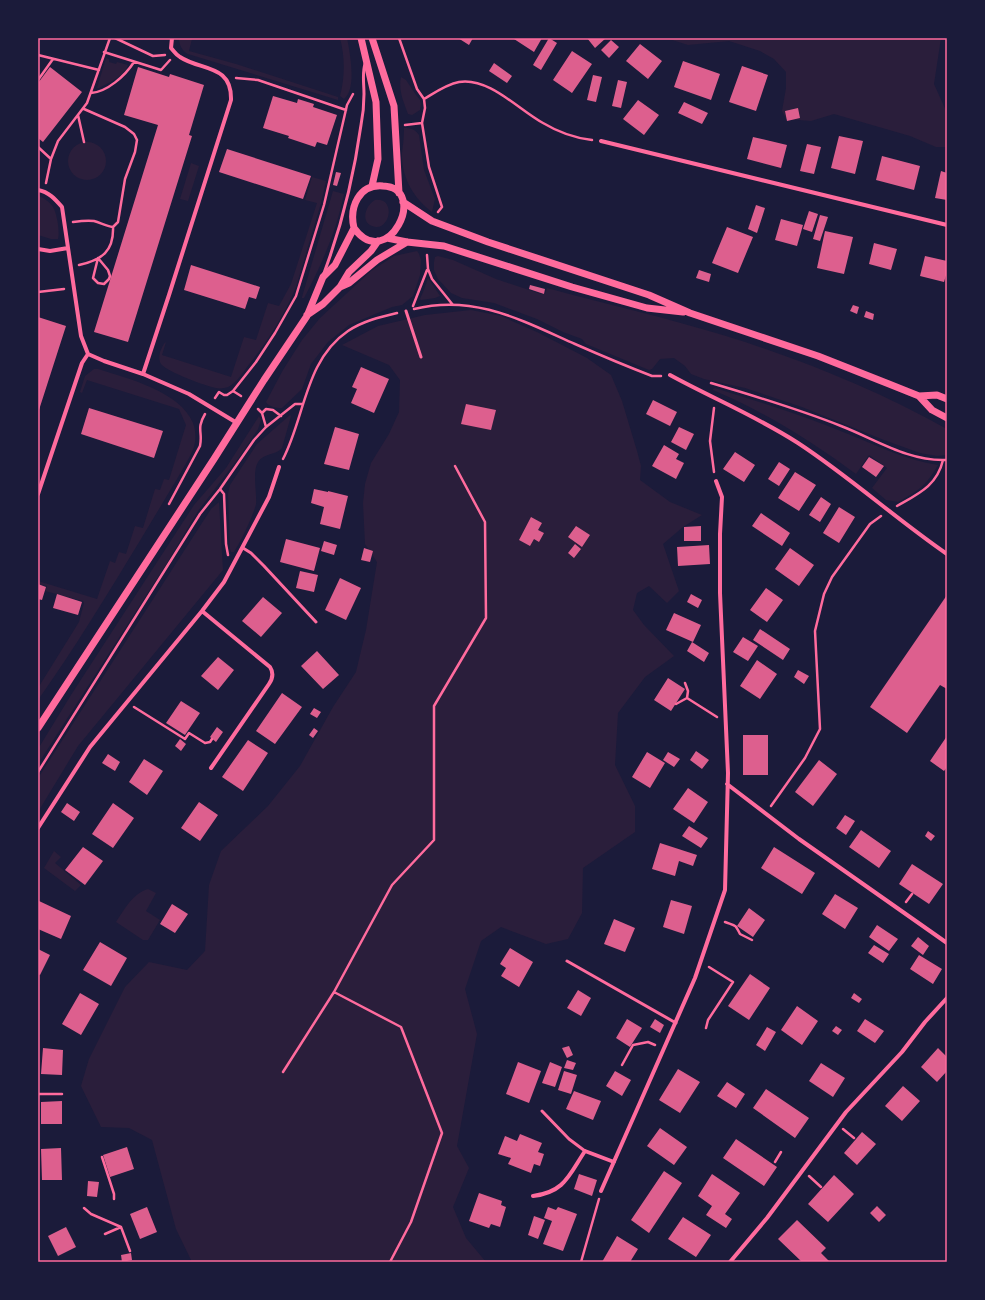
<svg xmlns="http://www.w3.org/2000/svg" width="985" height="1300" font-family="'Work Sans',sans-serif">
<style>
.green{fill:#2a1e3b}
.building{fill:#dd5f8e}
.lines{fill:none;stroke-linecap:round;stroke-linejoin:round}
.path{stroke:#ff6b9d;stroke-width:2.5}
.service{stroke:#ff6b9d;stroke-width:3}
.minor{stroke:#ff6b9d;stroke-width:4}
.tertiary{stroke:#ff6b9d;stroke-width:7}
.neatline{fill:none;stroke:#ff6b9d;stroke-width:1.5}
</style>
<rect width="100%" height="100%" fill="#1b1b3a"/>
<path class="green" d="M179 38 192 39 189 51 236 64 338 97V100L188 54C182 51 179 45 179 38Z
M340 38H347C350 53 357 89 344 99L340 96C345 77 345 57 340 38Z
M666 38H941L934 84 947 113V147H936L910 136 834 114 811 121 786 119 782 111 786 88V72L774 59 760 51 729 41 688 45Z
M106 58 109 59V62L116 64 117 62 128 65C125 76 108 83 99 88H97Z
M401 77 406 80 416 95 420 100 421 104 420 110 412 115 408 114C404 103 398 90 401 77Z
M404 128C411 128 415 129 419 135L424 170 435 199 432 212C414 199 401 177 402 153 403 145 404 137 404 128Z
M68 161a19 19 0 1 1 38 0a19 19 0 1 1-38 0Z
M191 163 199 166 188 201 180 199Z
M312 177 326 181 321 203 296 287C284 316 267 342 247 367 242 374 236 383 228 387 225 388 220 389 216 388 206 386 167 372 161 364 159 360 159 357 160 352 162 348 163 344 166 342L162 355 231 377 244 337 256 340 268 303 279 306 291 284 317 203 305 200Z
M333 191 344 194C336 232 322 264 304 298H302V297Z
M38 196C43 197 51 203 53 207 57 214 60 231 58 239H51L38 235Z
M375 200C397 197 390 233 372 226 360 221 366 205 375 200Z
M417 251 419 254 421 260 420 275 413 296 402 305 392 307 349 325 328 342 311 364 302 389 282 408C276 408 269 407 266 402L283 370 302 340 320 318 371 271 394 256Z
M438 256 453 260 496 279 541 294H545L547 288C606 304 667 318 726 336 803 360 877 390 947 429V455L937 456 920 453 884 440 802 407 745 388 704 379 691 374 685 366 674 358 660 359 652 369 649 370 586 344 582 339 563 332 537 319 494 303 462 298 451 293 438 279 434 270V262L435 257Z
M428 278 440 296 435 298 421 300 420 299 424 290Z
M471 310 501 316 539 333 587 358 611 375 622 401 637 451 641 466 640 480 670 502 702 515 683 527 663 544 679 591 667 603 649 586 637 593 633 610 644 625 674 656 645 677 618 713 615 765 635 806V832L583 868 582 913 568 939 546 944 501 927 481 941 465 989 477 1034 457 1146 469 1168 453 1207 466 1238 486 1262H192L176 1229 152 1140 129 1128 101 1127 81 1086 89 1059 125 987 149 962 187 970 205 951 209 885 221 851 268 806 300 766 333 707 356 672 366 630 377 562 365 544 363 503 365 484 371 463 389 434 399 412 400 380 389 365 342 345 378 326 425 315Z
M94 369H98C127 378 181 392 193 423 196 431 196 439 194 447 190 458 183 468 177 479 165 499 153 519 141 539 108 593 75 648 38 700V688L79 622 84 603 83 601 45 591 47 586 38 584V581L97 599 110 561 115 563 119 552 126 554 135 526 143 528 155 489 160 490 164 479 169 480 186 425 179 409 87 380 82 393 80 392 85 376Z
M715 388C760 402 805 416 848 434 878 446 906 460 938 465 926 486 918 491 898 502L886 500 872 488 887 468 869 455 856 474C811 441 765 412 713 390V389Z
M290 415 291 416 282 448C276 455 264 453 258 462 252 472 257 492 256 504 254 514 240 543 234 552H231L230 549 228 494 230 485 257 444Z
M259 416 261 420 258 429 240 456 198 511 167 563 38 764V749L71 695 194 505 226 468Z
M219 502 223 570 78 746 38 812V778L211 509Z
M54 851 61 857 55 863 81 885 75 891 44 868Z
M148 889 156 893 146 911 160 920 148 940H143L116 922C125 909 132 894 148 889Z"/>
<path class="building" d="M458 38H473L469 45Z
M514 38H542L534 52 514 39Z
M549 38 557 43 541 70 533 65Z
M587 38H606L595 48Z
M611 40 619 47 609 58 601 50Z
M640 44 662 61 648 79 626 61Z
M572 51 592 64 572 93 553 80Z
M683 61 720 74 711 100 674 87Z
M494 63 512 76 507 83 489 71Z
M742 66 768 75 756 111 729 102Z
M50 67 82 92 43 142 38 138V83Z
M138 67 169 77 170 74 204 85 189 135 192 136 128 342 94 332 158 125 124 115Z
M593 75 602 77 596 102 587 100Z
M618 80 627 82 621 108 612 106Z
M273 96 297 103 298 99 314 104 313 107 337 115 327 145 317 142 315 147 288 138 289 136 263 128Z
M638 100 659 115 644 135 623 119Z
M684 102 708 113 702 124 678 113Z
M798 108 800 118 787 121 785 111Z
M839 136 863 141 855 174 831 168Z
M753 137 787 145 781 168 747 159Z
M807 144 821 147 814 174 800 171Z
M227 149 311 176 303 199 219 172Z
M882 156 920 166 914 190 876 180Z
M941 171 947 173V200L935 198Z
M336 172 341 173 337 186 333 185Z
M756 205 765 208 757 233 748 229Z
M809 211 818 214 812 232 803 229Z
M820 215 828 217 820 241 813 239Z
M781 219 803 225 797 246 775 240Z
M727 227 753 237 738 273 712 263Z
M825 231 853 237 844 274 817 268Z
M874 243 897 249 891 270 869 264Z
M925 256 947 261V272L944 282 920 276Z
M191 265 260 287 256 299 249 297 245 309 184 290Z
M699 270 711 274 709 282 696 278Z
M530 285 545 289 544 294 529 289Z
M853 305 859 307 857 314 850 311Z
M866 311 874 314 873 320 864 317Z
M38 317 66 326 38 413Z
M361 367 389 379 374 413 351 403 357 389 352 387Z
M653 400 677 412 670 426 646 414Z
M466 404 496 410 491 430 461 424Z
M89 408 163 431 154 458 81 434Z
M335 427 359 434 349 470 324 464Z
M679 427 694 434 686 450 671 442Z
M664 445 679 454 676 459 684 463 676 479 652 466Z
M735 452 755 465 744 482 723 469Z
M869 457 884 466 876 477 862 467Z
M779 462 790 469 779 486 768 479Z
M795 472 816 485 799 511 778 498Z
M314 489 328 492V491L348 496 340 529 320 524 324 507 311 503Z
M821 497 831 504 820 522 809 515Z
M839 507 855 517 839 543 823 533Z
M761 513 790 533 782 546 752 526Z
M531 517 542 523 538 530 544 533 539 542 534 539 530 546 519 540Z
M576 526 590 535 582 547 568 537Z
M701 526V541H684V527Z
M286 539 320 548 314 571 280 562Z
M324 541 337 545 334 555 321 551Z
M575 544 581 549 574 558 568 553Z
M709 545 710 564 678 566 677 547Z
M364 548 373 551 370 562 361 560Z
M790 548 814 565 799 586 775 569Z
M300 571 318 575 314 592 296 588Z
M340 578 361 588 346 620 325 610Z
M38 584 46 587 42 600 38 599Z
M766 588 783 600 767 622 750 610Z
M57 594 82 602 78 615 53 608Z
M691 594 702 600 698 608 687 602Z
M947 595V689L940 685 907 733 870 707Z
M263 597 282 613 261 637 242 621Z
M674 613 701 625 693 642 666 630Z
M760 629 790 649 783 660 753 640Z
M743 637 758 646 748 661 733 652Z
M692 642 709 653 704 662 687 651Z
M317 651 339 675 323 689 301 666Z
M218 657 234 670 218 690 201 676Z
M757 660 777 674 760 699 740 686Z
M798 670 809 676 804 684 794 677Z
M668 678 685 689 671 711 654 700Z
M282 693 302 707 275 744 256 731Z
M181 701 200 713 185 735 166 723Z
M314 708 321 712 317 718 310 714Z
M217 727 223 732 216 742 210 737Z
M314 728 318 731 313 738 309 735Z
M743 735H768V775H743Z
M947 736V767L944 771 930 761Z
M180 739 186 744 181 751 175 746Z
M248 740 268 753 243 791 222 777Z
M696 751 709 760 702 769 690 760Z
M647 752 665 763 650 788 632 777Z
M668 752 680 759 674 767 663 760Z
M108 754 120 762 115 771 102 763Z
M144 759 163 771 147 795 129 782Z
M819 760 837 774 813 806 795 792Z
M688 788 708 802 694 823 673 809Z
M199 802 218 815 200 841 181 828Z
M67 803 80 812 74 821 61 812Z
M113 803 134 818 113 848 92 834Z
M845 815 855 821 846 835 836 828Z
M689 826 708 838 701 848 682 836Z
M861 830 891 851 879 868 849 847Z
M928 831 935 836 931 841 925 836Z
M660 843 697 855 693 866 679 861 675 876 652 869Z
M83 847 103 861 85 885 65 870Z
M774 847 815 873 802 894 761 868Z
M912 864 943 884 929 904 899 884Z
M835 894 858 908 845 929 822 914Z
M671 900 692 906 684 934 663 927Z
M39 901 71 916 61 939 38 929V903Z
M172 904 188 914 175 933 160 924Z
M749 908 765 920 753 937 737 926Z
M614 919 635 928 625 952 604 944Z
M877 925 898 939 889 951 869 937Z
M918 937 929 946 923 955 911 946Z
M100 942 127 958 111 986 83 970Z
M874 945 889 954 883 963 868 953Z
M510 948 533 962 519 987 501 976 506 968 500 964Z
M38 949 50 955 40 975 38 974Z
M919 955 942 969 933 984 910 969Z
M750 974 770 988 749 1020 728 1006Z
M578 990 591 998 581 1016 567 1008Z
M80 993 99 1004 81 1035 62 1024Z
M854 993 862 999 859 1003 851 998Z
M797 1006 818 1021 802 1045 781 1030Z
M627 1019 642 1028 630 1047 616 1038Z
M655 1019 664 1025 660 1033 650 1027Z
M865 1019 884 1031 875 1043 857 1031Z
M836 1026 842 1030 838 1035 832 1031Z
M767 1027 776 1032 765 1051 756 1045Z
M569 1046 573 1055 567 1058 562 1048Z
M43 1048 63 1050 62 1075 41 1074Z
M938 1048 947 1057V1071L937 1082 921 1067Z
M567 1060 576 1063 573 1070 564 1068Z
M518 1062 541 1071 529 1103 506 1094Z
M550 1062 562 1067 555 1087 542 1083Z
M821 1063 845 1078 833 1097 809 1081Z
M678 1069 700 1082 680 1113 659 1100Z
M564 1071 577 1075 571 1094 558 1090Z
M615 1071 631 1080 622 1096 606 1086Z
M727 1082 745 1094 736 1108 717 1096Z
M903 1086 920 1101 902 1121 885 1106Z
M766 1089 809 1118 795 1138 753 1108Z
M574 1091 601 1101 593 1120 566 1109Z
M62 1101V1124H41V1102Z
M660 1128 687 1147 674 1165 647 1146Z
M862 1132 876 1144 857 1165 844 1153Z
M520 1134 542 1143 538 1152 544 1154 540 1166 534 1164 531 1173 508 1164 511 1158 498 1154 505 1136 517 1141Z
M736 1139 777 1167 764 1186 723 1158Z
M127 1147 134 1169 110 1177 103 1155Z
M61 1148 62 1180H42L41 1149Z
M664 1171 682 1183 649 1233 631 1220Z
M579 1174 597 1180 592 1196 574 1189Z
M712 1174 740 1193 725 1214 732 1219 726 1228 706 1215 712 1206 698 1196Z
M834 1175 854 1194 828 1222 808 1204Z
M88 1181 99 1182 97 1197 87 1196Z
M479 1193 502 1201 501 1205 506 1207 500 1227 491 1224 489 1228 469 1221Z
M877 1206 886 1215 879 1222 870 1213Z
M147 1207 157 1232 140 1239 130 1214Z
M548 1207 556 1210 558 1207 577 1214 563 1251 543 1244 552 1221 544 1218Z
M534 1216 545 1220 538 1239 528 1235Z
M683 1217 711 1235 696 1257 668 1239Z
M797 1220 826 1248 821 1253 830 1262H802L778 1239Z
M66 1227 76 1247 58 1256 48 1236Z
M617 1236 638 1249 630 1262H602Z
M131 1253 132 1260 122 1262 121 1255Z"/>
<g class="lines">
<path class="path" d="M115 38 153 56 165 55
M399 38 417 89 424 99 425 108 422 123 429 167 442 207 438 212
M104 52 161 70 170 60
M38 55 99 70
M236 78 258 80 346 110
M38 80 53 59
M91 93C107 92 125 76 134 62
M424 99C434 93 447 84 459 82 489 77 519 110 543 123 558 132 574 138 592 140
M78 115 84 142
M405 125 422 123
M38 147 51 159
M46 183 51 159 58 141 87 103 110 38
M73 222C80 221 87 220 94 221 101 223 106 226 113 227L118 222 125 179 135 152 137 140 134 134 125 127 84 109
M427 255 428 269 432 279 453 305
M98 258 108 270 110 276 109 279 104 284 98 283 93 278Z
M79 265C102 260 114 251 113 227
M38 292 64 289
M413 306 427 270
M414 309C474 294 521 320 575 344 600 355 626 366 652 376H661
M711 383C755 396 798 409 841 426 875 439 909 462 947 460
M233 391 241 396
M215 398 219 392 224 395H227L233 391 256 362 275 333 296 296 324 205 347 105 353 94
M714 408 710 441 714 472
M258 409 262 413 266 427
M262 413 266 409 273 410 281 416
M283 459C305 417 305 360 348 331 363 321 380 317 397 313
M220 489 224 494 226 544 228 555
M169 504 200 446C203 432 196 429 205 414
M897 506C918 494 937 486 943 460
M685 683 688 691 687 698 717 717
M676 704 687 698
M134 707 185 739 189 733 205 743 210 742 212 739
M38 772 200 514 220 489 254 440 266 427 295 404H303
M771 806 805 758 820 729 815 631 824 594 832 577 870 524 881 516
M906 902 912 894
M725 922C736 926 735 924 740 934L752 940
M334 992 401 1027 442 1133 411 1222 390 1262
M706 1028 708 1020 733 982 709 967
M622 1065 633 1045 648 1042 655 1045
M283 1072 334 992 392 885 434 840V706L486 618 485 522 455 466
M38 1094H62
M843 1129 854 1138
M102 1157 114 1194V1199
M775 1162 781 1152
M809 1176 821 1187
M84 1208 91 1214 121 1227
M105 1234 121 1227 130 1251
M581 1262 599 1199"/>
<path class="service" d="M324 273C342 225 354 175 361 125 363 115 364 104 364 94 364 84 362 73 365 64
M406 311 421 357
M243 548 251 553 264 566 316 622
M567 961 676 1023
M542 1111 569 1139 585 1151"/>
<path class="minor" d="M601 141 947 225
M38 190C49 192 55 199 62 207L81 336 88 354 104 361 143 374 189 394 237 423
M38 249 50 251 68 248
M143 374 169 295 231 100C232 64 201 71 180 57 176 55 174 51 171 48L172 38
M670 375C712 398 758 417 798 443 850 477 896 519 947 554
M38 494 82 363 88 354
M202 611 270 667C274 673 273 678 269 684L211 768
M727 784 799 839 947 943
M38 828 90 747 202 611 224 582 269 497 279 467
M601 1191 695 978 725 890 728 773 720 593V534L722 497 716 481
M533 1196C565 1192 569 1175 585 1151L614 1162
M730 1262 767 1218 846 1112 902 1052 925 1022 947 998"/>
<path class="tertiary" d="M361 38 376 102 378 159 372 186
M372 38 394 106 399 193
M403 202 432 221 488 242 649 295 690 313 818 356 889 384 919 396 932 410 947 418
M387 238 407 242 444 246 572 287 647 308 683 312
M340 287 349 283 377 260 407 242
M307 315 323 304 340 287 349 272 371 251 378 241
M919 396 937 395 947 399
M38 728 214 459 264 380 307 316 323 277 335 265 354 228C349 207 359 184 383 186 430 188 387 274 354 228"/>
</g>
<rect width="985" height="1300" fill="none" stroke="#1b1b3a" stroke-width="78"/>
<rect x="39" y="39" width="907" height="1222" class="neatline"/>
</svg>
